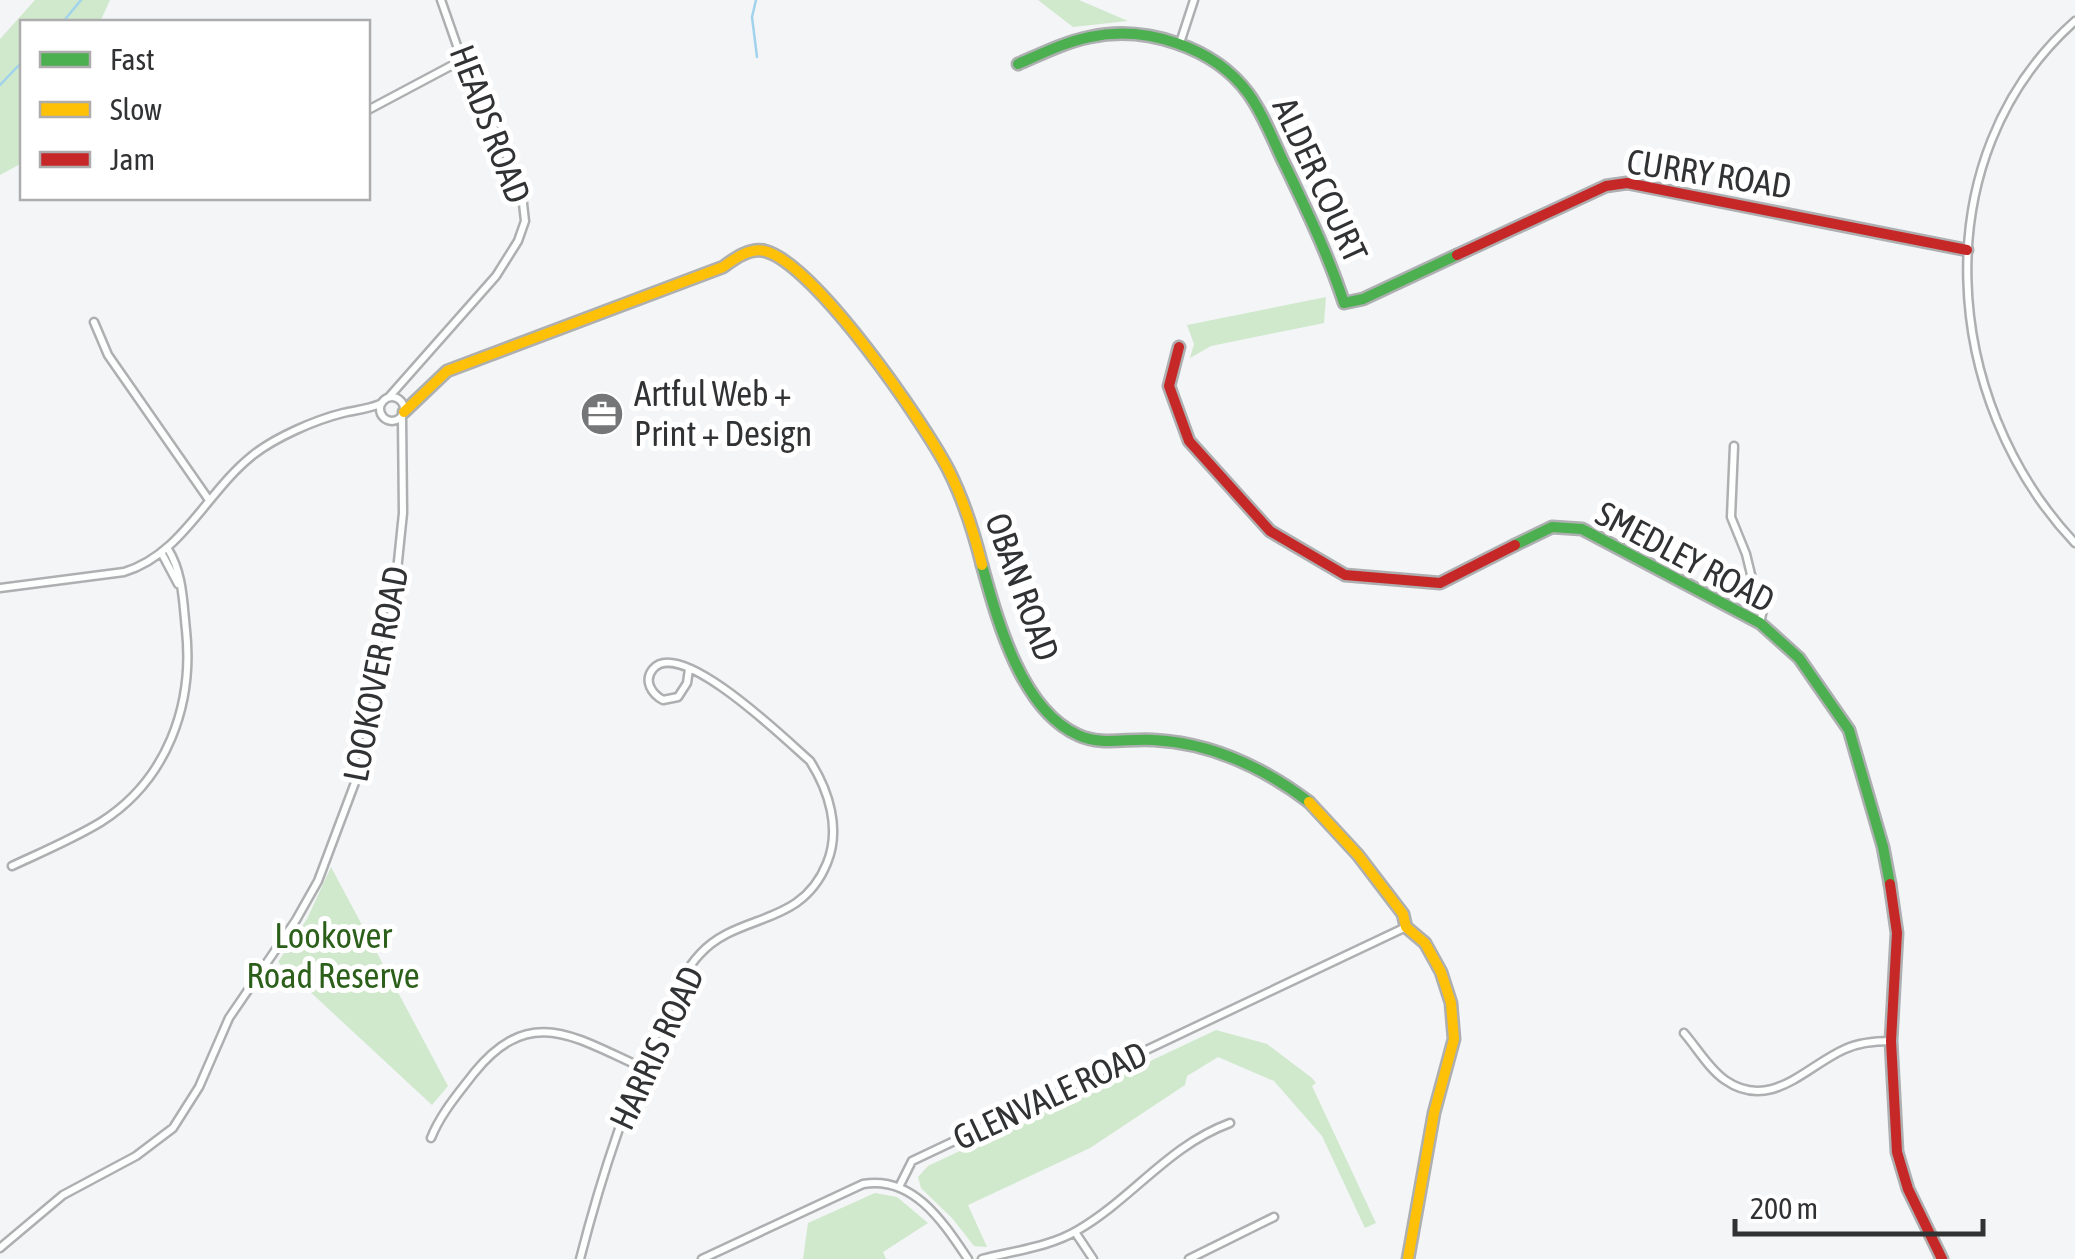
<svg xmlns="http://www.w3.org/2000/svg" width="2075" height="1259" font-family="'Asap Condensed',sans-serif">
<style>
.green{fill:#d0e8cc}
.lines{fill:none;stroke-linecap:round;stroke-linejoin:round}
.stream{stroke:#a2d3ec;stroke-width:2.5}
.street-casing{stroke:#aeafb1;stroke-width:11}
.fast-casing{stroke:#aeafb1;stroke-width:15}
.slow-casing{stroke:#aeafb1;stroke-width:15}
.jam-casing{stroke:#aeafb1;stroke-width:15}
.street{stroke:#fdfefe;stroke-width:6}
.fast{stroke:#4caf50;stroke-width:10}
.slow{stroke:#ffc107;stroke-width:10}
.jam{stroke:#c62828;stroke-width:10}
.labels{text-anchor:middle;stroke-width:10;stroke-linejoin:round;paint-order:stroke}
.street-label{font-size:35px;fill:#313234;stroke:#fff}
.poi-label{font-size:35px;fill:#313234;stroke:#fff;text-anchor:start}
.park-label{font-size:35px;fill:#2b5f1a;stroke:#fff}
</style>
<rect width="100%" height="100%" fill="#f3f5f7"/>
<path class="green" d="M35 0H110L100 22H22V163L0 175V39Z
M1038 0H1079L1128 21 1073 27Z
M1326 297 1324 323 1211 346 1190 358 1194 344 1187 325Z
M331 867 448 1086 432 1105 278 962 307 919Z
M1216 1030 1267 1044 1312 1078 1316 1083 1312 1086 1376 1223 1365 1228 1322 1136 1274 1081 1218 1057 1187 1076 1185 1085 1090 1148 968 1205 987 1247 974 1246 952 1218 921 1188 918 1177 928 1166Z
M875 1193 897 1197 928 1223 883 1252 886 1259H803L808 1223Z"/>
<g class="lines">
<path class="stream" d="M756 0 752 17 757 57
M63 22 81 0
M0 85 22 62"/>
<g class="street-casing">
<path id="street" d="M2075 21C1922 157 1941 401 2075 543
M1179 46 1194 0
M368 110 462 60
M94 322 108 355 209 500
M380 409a12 12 0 1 1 24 0a12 12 0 1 1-24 0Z
M389 397 496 276 518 241 525 221 521 186 462 60 441 0
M1734 446 1731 517 1746 554 1756 595 1763 610 1760 623
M162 554 178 584
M0 588 124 572C183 554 206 492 253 455 276 437 315 420 343 413 356 410 368 409 380 404
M12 866C42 852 73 839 101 822 167 780 194 705 186 630 183 602 183 573 168 549
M1684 1033C1697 1048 1709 1069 1725 1080 1771 1112 1806 1066 1845 1049 1860 1042 1875 1041 1891 1041
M431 1138C441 1113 458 1094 474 1073 530 1004 574 1037 641 1067
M900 1185 912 1161 1406 927
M1075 1232 1093 1259
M0 1248 63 1195 136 1156 173 1128 199 1087 229 1018 296 920 318 881 362 764 394 600 403 513 402 417
M580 1259C601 1177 627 1097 663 1020 674 997 682 973 700 954 738 912 801 928 827 863 841 829 829 791 810 761 787 741 680 636 653 669 643 681 652 694 663 700L678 697 687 683 689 669
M702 1259 863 1184C913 1175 943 1222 968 1259
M982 1259C1013 1251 1050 1247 1078 1230 1134 1197 1168 1146 1230 1123
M1189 1259 1274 1217"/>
</g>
<g class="fast-casing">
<path id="fast" d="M1018 64C1041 54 1065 42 1090 37 1145 25 1214 47 1248 93 1265 116 1274 144 1287 169 1308 213 1329 257 1344 303L1363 299 1457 255
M1515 545 1552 527 1582 529 1760 623 1799 658 1849 730 1883 847 1890 884
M982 565C997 619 1021 710 1078 735 1101 746 1128 738 1154 740 1211 743 1264 768 1309 802"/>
</g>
<g class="slow-casing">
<path id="slow" d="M404 412 447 371 723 267C734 259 750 247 765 251 815 264 925 424 949 471 964 501 974 533 982 565
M1309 802 1358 855 1403 914 1406 927 1425 943 1441 972 1451 1003 1454 1039 1434 1113 1408 1259"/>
</g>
<g class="jam-casing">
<path id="jam" d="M1457 255 1606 186 1627 183 1967 250
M1179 347 1169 386 1189 441 1270 531 1345 575 1440 583 1515 545
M1890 884 1897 933 1891 1041 1897 1152 1908 1189 1942 1259"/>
</g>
<use href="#street" class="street"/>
<use href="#fast" class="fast"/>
<use href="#slow" class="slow"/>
<use href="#jam" class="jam"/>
</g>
<defs>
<g id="office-disc" transform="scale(2.25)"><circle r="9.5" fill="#757678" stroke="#fff"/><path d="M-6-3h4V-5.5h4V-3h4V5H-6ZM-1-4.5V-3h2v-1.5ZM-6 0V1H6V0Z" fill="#fff"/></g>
</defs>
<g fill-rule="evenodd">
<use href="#office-disc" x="602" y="414"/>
</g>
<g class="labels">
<g class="street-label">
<text transform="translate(490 124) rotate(69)" y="12">HEADS ROAD</text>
<text transform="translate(1709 174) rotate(9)" y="12">CURRY ROAD</text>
<text transform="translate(1320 180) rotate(65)" y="12">ALDER COURT</text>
<text transform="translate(1685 557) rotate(28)" y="12">SMEDLEY ROAD</text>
<text transform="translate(1022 587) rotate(70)" y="12">OBAN ROAD</text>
<text transform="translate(376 674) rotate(-79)" y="12">LOOKOVER ROAD</text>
<text transform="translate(657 1048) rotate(-65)" y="12">HARRIS ROAD</text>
<text transform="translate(1050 1096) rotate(-25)" y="12">GLENVALE ROAD</text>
</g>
<g class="poi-label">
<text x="634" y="406">Artful Web +<tspan x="634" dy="40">Print + Design</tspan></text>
</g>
<g class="park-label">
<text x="333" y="948">Lookover<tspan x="333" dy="40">Road Reserve</tspan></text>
</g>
</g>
<rect x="20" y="20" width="350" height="180" fill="#ffffff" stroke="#adadae" stroke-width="2.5"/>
<rect x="40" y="52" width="50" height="15" fill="#4caf50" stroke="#adadae" stroke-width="2.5"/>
<text x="110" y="70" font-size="30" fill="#313234">Fast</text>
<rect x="40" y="102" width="50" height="15" fill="#ffc107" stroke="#adadae" stroke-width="2.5"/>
<text x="110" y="120" font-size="30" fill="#313234">Slow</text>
<rect x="40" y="152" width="50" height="15" fill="#c62828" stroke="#adadae" stroke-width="2.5"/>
<text x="110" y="170" font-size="30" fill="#313234">Jam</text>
<path d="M1735 1219v15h248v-15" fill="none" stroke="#313234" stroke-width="5"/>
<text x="1750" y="1219" font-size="30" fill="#313234" stroke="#ffffff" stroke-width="8" paint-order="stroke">200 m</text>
</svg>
